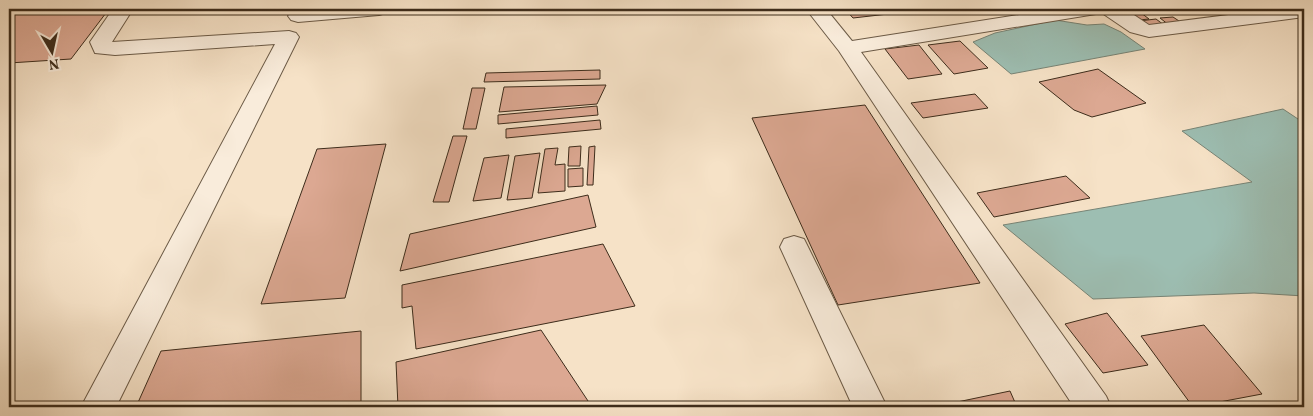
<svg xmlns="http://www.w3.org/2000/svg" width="1313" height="416" font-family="Vollkorn,serif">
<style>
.water{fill:#9dbeb2;stroke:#778476}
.building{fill:#dca892;stroke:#3d2c1b}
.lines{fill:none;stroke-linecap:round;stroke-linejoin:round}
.street-casing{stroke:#6b5a46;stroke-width:2}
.street{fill:#f9ecdb;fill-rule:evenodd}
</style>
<rect width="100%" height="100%" fill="#f6e2c7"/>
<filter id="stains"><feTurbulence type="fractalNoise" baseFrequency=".004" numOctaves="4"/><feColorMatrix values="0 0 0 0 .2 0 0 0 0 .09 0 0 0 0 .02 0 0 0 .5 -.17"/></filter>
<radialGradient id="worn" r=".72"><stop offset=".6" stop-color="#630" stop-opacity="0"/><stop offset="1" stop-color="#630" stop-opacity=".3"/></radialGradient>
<path class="water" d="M1055 20 1087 25 1104 24 1121 32 1145 49 1011 74 973 42 995 33Z
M1283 109 1304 123V296L1254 293 1093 299 1003 225 1252 182 1182 131Z"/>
<path class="building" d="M9 9H109L71 59 9 63Z
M845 9H932L853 18Z
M1136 9 1149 19 1139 20 1127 10Z
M1173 17 1182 23 1169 25 1160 18Z
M1156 19 1164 25 1146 27 1139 21Z
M960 41 988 68 954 74 928 45Z
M919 45 942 74 908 79 885 49Z
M1098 69 1146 103 1092 117 1074 110 1039 82Z
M600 70V79L484 82 486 73Z
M606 85 597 104 499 112 504 87Z
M472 88H485L476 129H463Z
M975 94 988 108 923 118 911 103Z
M865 105 980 283 838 305 752 118Z
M597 106 598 115 498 124V115Z
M600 120 601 129 506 138V129Z
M453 136H467L449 202H433Z
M386 144 345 298 261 304 317 149Z
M581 146 580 166H568L569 147Z
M595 146 593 185H587L589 147Z
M558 148 555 165 565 164V191L538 193 545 149Z
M540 153 532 198 507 200 515 156Z
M509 155 501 198 473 201 484 158Z
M583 168V186L568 187V169Z
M1066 176 1090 198 994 217 977 193Z
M588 195 596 227 400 271 410 234Z
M603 244 635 306 416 349 412 306 402 308V285Z
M1107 313 1148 365 1103 373 1065 324Z
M1204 325 1262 394 1193 407 1141 336Z
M541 330 592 407H398L396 362Z
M361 331V407H136L161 351Z
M1010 391 1017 407H939L938 406Z"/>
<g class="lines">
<g class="street-casing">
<path id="street" d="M113 9H133L112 42 289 31 296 33 299 37 116 407H81L275 44 115 55 95 53 90 42Z
M312 9H389L386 13 379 15 298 22 291 20 288 16 291 12Z
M806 9H826L852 41 1057 9H1125L1149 25 1275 9H1304V17L1149 37 1130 32 1102 13 861 52 1106 396 1111 407H1074L839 51Z
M794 236 804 239 808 247 887 407H853L780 247 784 239Z"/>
</g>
<use href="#street" class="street"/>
</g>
<rect width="1313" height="416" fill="none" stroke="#f6e2c7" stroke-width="30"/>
<rect x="10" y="10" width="1293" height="396" fill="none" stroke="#3d2c1b" stroke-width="2.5"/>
<rect x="15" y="15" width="1283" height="386" fill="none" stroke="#3d2c1b"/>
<g transform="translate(52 52) rotate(171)" stroke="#f9ecdb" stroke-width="4" paint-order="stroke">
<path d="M0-4L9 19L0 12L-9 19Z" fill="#3d2c1b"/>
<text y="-8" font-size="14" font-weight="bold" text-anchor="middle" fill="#3d2c1b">N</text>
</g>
<rect width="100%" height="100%" filter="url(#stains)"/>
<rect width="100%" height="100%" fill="url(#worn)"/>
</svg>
